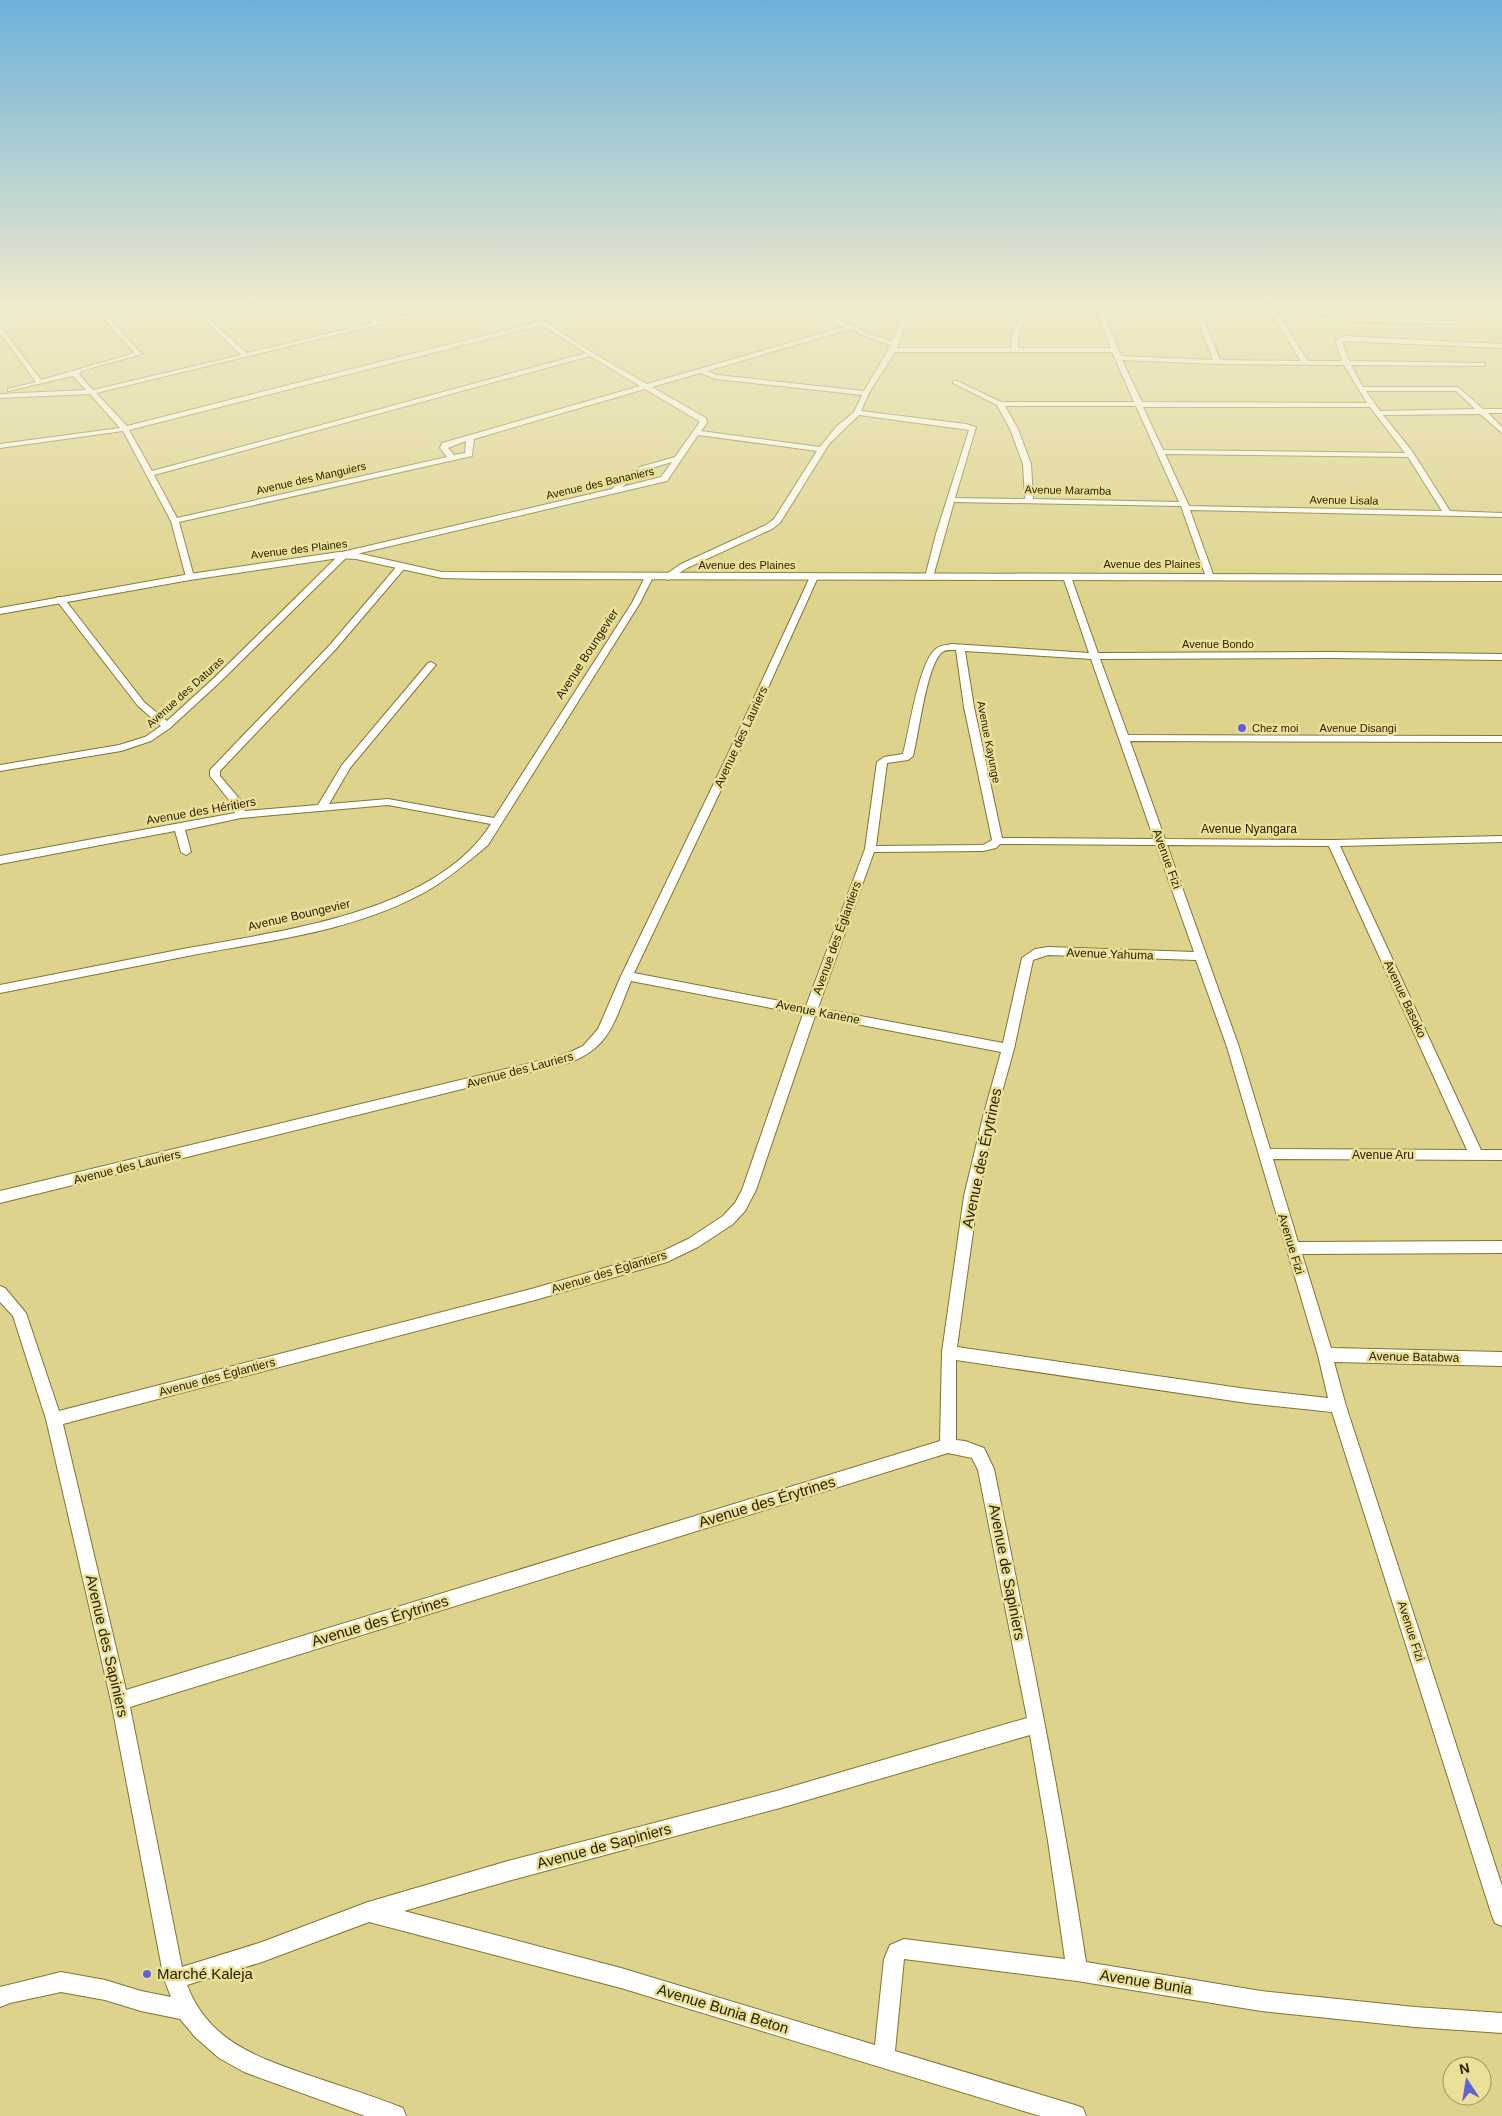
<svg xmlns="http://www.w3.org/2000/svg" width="1502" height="2116" font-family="Helvetica,sans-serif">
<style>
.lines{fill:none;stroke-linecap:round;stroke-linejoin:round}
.minor-casing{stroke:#807530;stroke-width:2}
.tertiary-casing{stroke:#807530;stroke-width:2}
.minor{fill:#fff;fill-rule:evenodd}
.tertiary{fill:#fff;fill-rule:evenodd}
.poi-dot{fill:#635fd8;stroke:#ebe099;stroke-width:2}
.labels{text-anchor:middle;stroke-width:5;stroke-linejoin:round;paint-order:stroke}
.far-street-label{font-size:11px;fill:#272305;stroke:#ebe099}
.far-poi-label{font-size:11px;fill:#272305;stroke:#ebe099;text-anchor:start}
.street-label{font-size:12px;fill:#272305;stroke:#ebe099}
.near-street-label{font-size:15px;fill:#272305;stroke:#ebe099}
.near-poi-label{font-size:15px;fill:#272305;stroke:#ebe099;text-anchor:start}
</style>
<rect width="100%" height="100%" fill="#ded38c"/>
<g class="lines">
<g class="minor-casing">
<path id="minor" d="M91 305H97L142 354 81 371 79 374 93 390 241 355 188 305H194L247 353 372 323 350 305H357L378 322 450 305H460L96 393 127 426 538 322 513 305H520L593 353 647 384 844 327 802 305H809L871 335 893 341 900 322 917 305H923L906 323 897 348H1011L1013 332 1021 318 1065 305H1074L1025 320 1019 332 1018 348H1111L1094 305H1100L1121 356 1213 360 1192 305H1198L1220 360 1301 361 1275 319 1264 305H1270L1280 316 1453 321 1456 323 1455 324 1282 320 1308 361H1342L1335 340 1344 336 1502 344V348L1342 341 1349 361 1485 363V365L1483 366 1351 365 1363 387H1458L1483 409H1502V413H1488L1502 427V433L1480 414 1383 415 1412 451 1450 511 1502 513V517L1190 510 1214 577 1210 580 1206 577 1181 506 954 502 933 577 929 580 925 577 936 534 969 430 859 415 829 444 780 523 772 529 687 568 668 580 664 577 665 575 681 564 766 525 774 519 817 451 698 435 667 481 348 556 220 682 170 728 151 741 121 751 0 771V765L119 745 145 737 161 726 138 706 57 601V597H63L144 702 167 721 214 678 342 552 612 489 624 477 640 467 675 457 699 423V421L645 389 474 439 472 456 179 522 194 577 190 580 186 577 171 521 123 431 0 448V444L120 428 90 394 0 398V394L86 390 73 376 8 391V389L36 382 0 333V326L41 380 135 353ZM542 325 586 353 152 471 129 430ZM850 329 867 337 891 345 864 391 717 375 707 371ZM895 352H1112L1134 402H1001L957 381H953V383L997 405 1010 429 1023 464 1025 499 955 498 976 427 966 424 861 411 869 393ZM590 356 640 386 442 443 440 448 447 457 177 518 154 475ZM1122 360 1217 364 1344 365 1367 403 1142 402ZM700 373 716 379 862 395 854 412 836 427 820 447 701 431 707 423 706 418 652 387ZM1366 391H1456L1475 409 1380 411ZM1005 406H1136L1179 502 1033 499 1031 464 1018 429ZM1143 407H1370L1405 453 1163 450ZM466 441 465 453 454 455 448 448ZM1165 454 1408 457 1442 511 1189 506ZM672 462 661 477 622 487 645 470Z
M1369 308 1472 311 1475 313 1472 315 1367 311V309Z
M401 564 404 565V569L335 650 220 771V776L242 802 245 811 318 805 342 765 428 663 431 662 436 665 434 667 350 768 329 804 388 799 494 818 632 603 645 577 649 574 653 577 640 603 488 845C468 862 449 878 427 891 358 930 274 940 198 954 132 967 66 980 0 993V985C61 973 122 961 183 949 279 931 434 914 491 824L388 805 241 818 185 830 191 852 186 855 181 852 175 831 0 864V856L235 813 233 805 210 776V770L329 646 398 565Z
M814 574 818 577 739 752 634 973 806 1006 865 849 877 762 884 757 903 754C909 733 919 659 937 648 941 645 947 645 952 644L1089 653 1063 577 1064 575 1071 577 1098 653 1333 652 1502 654V660L1333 658 1100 659 1128 735 1502 736V742L1130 741 1165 839 1333 840 1502 836V842L1340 846 1481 1150H1502V1160L1273 1159 1298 1242 1502 1241V1253L1302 1254 1331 1348 1502 1352V1366L1334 1362 1346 1406 1502 1886V1926L1495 1923 1492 1916 1332 1412 1247 1403 956 1360V1440L965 1441 984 1448 994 1469C1027 1633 1061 1797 1086 1962L1261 1991 1415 2007 1502 2013V2033L1415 2027 1261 2011 1077 1981 904 1959 895 2051 1075 2105 1083 2108 1086 2116H1040L621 1988 369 1922 262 1962 187 1985C208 2040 254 2056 305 2074 337 2085 371 2095 403 2108L406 2116H365L244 2072 219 2058 195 2037 180 2019 141 2011 105 2000 61 1992 10 2003 0 2007V1987L61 1972 105 1980 141 1991 171 1997 164 1979 111 1701 46 1419 13 1316 0 1302V1286L5 1288 26 1313 59 1411 535 1288 663 1251 688 1239 723 1216 735 1203 742 1190 803 1014 631 981C615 1019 611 1048 568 1063L0 1203V1191L547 1059 568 1053 583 1046 598 1029 621 976 729 752 810 577ZM956 650 964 707 992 840 983 845 876 846 887 763 908 760 913 756C919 733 926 669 941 653 945 649 950 650 956 650ZM965 651 1091 659 1154 839 1002 838 974 707ZM1000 844 1156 845 1194 952 1048 947 1035 949 1022 958 1003 1043 818 1008 874 852 983 851 996 848ZM1167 845 1329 846 1467 1150 1270 1149 1239 1047ZM1048 955 1196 960 1227 1047 1318 1355 1328 1398 1247 1389 957 1347 978 1196 995 1117 1014 1049 1033 960ZM815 1016 1001 1052 983 1117 964 1196 942 1352 940 1441 126 1690 63 1424 535 1300 667 1262 698 1247 733 1224 745 1211 756 1190ZM948 1453 972 1458 978 1470 1027 1718 780 1790 508 1861 368 1902 262 1942 182 1967 130 1707ZM1030 1735 1048 1841 1065 1959 904 1939 890 1945 884 1959 875 2045 621 1968 404 1911 508 1881 780 1808Z"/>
</g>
<g class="tertiary-casing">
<path id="tertiary" d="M339 552 357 553 442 572 1502 575V581L483 579 442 578 356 559 339 558 190 580 0 614V608L190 574Z"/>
</g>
<use href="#minor" class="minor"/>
<use href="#tertiary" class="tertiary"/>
</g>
<linearGradient id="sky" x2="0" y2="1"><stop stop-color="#6db1db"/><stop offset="0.51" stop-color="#f0ebcb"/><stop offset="1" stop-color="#f0ebcb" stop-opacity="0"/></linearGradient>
<rect width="1502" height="601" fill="url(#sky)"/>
<g class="poi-dot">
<circle cx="1242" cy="728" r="5"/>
<circle cx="147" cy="1974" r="5"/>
</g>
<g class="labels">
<g class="far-street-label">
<text transform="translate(311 478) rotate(-13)" y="4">Avenue des Manguiers</text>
<text transform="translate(600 483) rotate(-13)" y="4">Avenue des Bananiers</text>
<text transform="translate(1068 490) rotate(1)" y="4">Avenue Maramba</text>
<text transform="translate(1344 500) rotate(1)" y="4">Avenue Lisala</text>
<text transform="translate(299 549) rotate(-7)" y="4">Avenue des Plaines</text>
<text x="1152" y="568">Avenue des Plaines</text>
<text x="747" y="569">Avenue des Plaines</text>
<text x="1218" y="648">Avenue Bondo</text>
<text transform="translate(185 692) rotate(-42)" y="4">Avenue des Daturas</text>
<text x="1358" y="732">Avenue Disangi</text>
<text transform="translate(989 742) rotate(79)" y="4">Avenue Kayunge</text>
</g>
<g class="far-poi-label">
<text x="1252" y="732">Chez moi</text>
</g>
<g class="street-label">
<text transform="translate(587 654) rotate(-57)" y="4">Avenue Boungevier</text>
<text transform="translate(741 737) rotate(-65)" y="4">Avenue des Lauriers</text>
<text transform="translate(201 811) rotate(-10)" y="4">Avenue des Héritiers</text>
<text x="1249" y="833">Avenue Nyangara</text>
<text transform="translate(1167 859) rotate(70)" y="4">Avenue Fizi</text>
<text transform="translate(299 915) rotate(-13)" y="4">Avenue Boungevier</text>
<text transform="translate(837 938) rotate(-70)" y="4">Avenue des Églantiers</text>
<text transform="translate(1110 954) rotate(2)" y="4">Avenue Yahuma</text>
<text transform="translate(1405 999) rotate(65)" y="4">Avenue Basoko</text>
<text transform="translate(818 1012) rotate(11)" y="4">Avenue Kanene</text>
<text transform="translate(520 1070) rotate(-15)" y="4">Avenue des Lauriers</text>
<text x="1383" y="1159">Avenue Aru</text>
<text transform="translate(127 1167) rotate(-14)" y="4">Avenue des Lauriers</text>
<text transform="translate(1291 1244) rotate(73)" y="4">Avenue Fizi</text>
<text transform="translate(609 1272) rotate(-17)" y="4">Avenue des Églantiers</text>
<text transform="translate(1414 1357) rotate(1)" y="4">Avenue Batabwa</text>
<text transform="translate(217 1377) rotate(-15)" y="4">Avenue des Églantiers</text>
<text transform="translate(1411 1631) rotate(72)" y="4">Avenue Fizi</text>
</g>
<g class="near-street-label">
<text transform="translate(982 1158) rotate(-78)" y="5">Avenue des Érytrines</text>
<text transform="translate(767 1502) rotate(-17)" y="5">Avenue des Érytrines</text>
<text transform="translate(1007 1572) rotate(79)" y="5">Avenue de Sapiniers</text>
<text transform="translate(380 1621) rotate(-17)" y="5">Avenue des Érytrines</text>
<text transform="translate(107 1646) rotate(77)" y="5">Avenue des Sapiniers</text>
<text transform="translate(604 1846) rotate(-15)" y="5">Avenue de Sapiniers</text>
<text transform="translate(1146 1982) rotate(9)" y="5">Avenue Bunia</text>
<text transform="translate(723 2009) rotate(17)" y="5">Avenue Bunia Beton</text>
</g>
<g class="near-poi-label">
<text x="157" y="1979">Marché Kaleja</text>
</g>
</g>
<g transform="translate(1467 2081) rotate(348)"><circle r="24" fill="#ebe099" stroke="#9d945e"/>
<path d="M0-4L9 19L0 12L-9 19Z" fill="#635fd8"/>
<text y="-8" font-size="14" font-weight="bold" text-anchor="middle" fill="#272305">N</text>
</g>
</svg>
